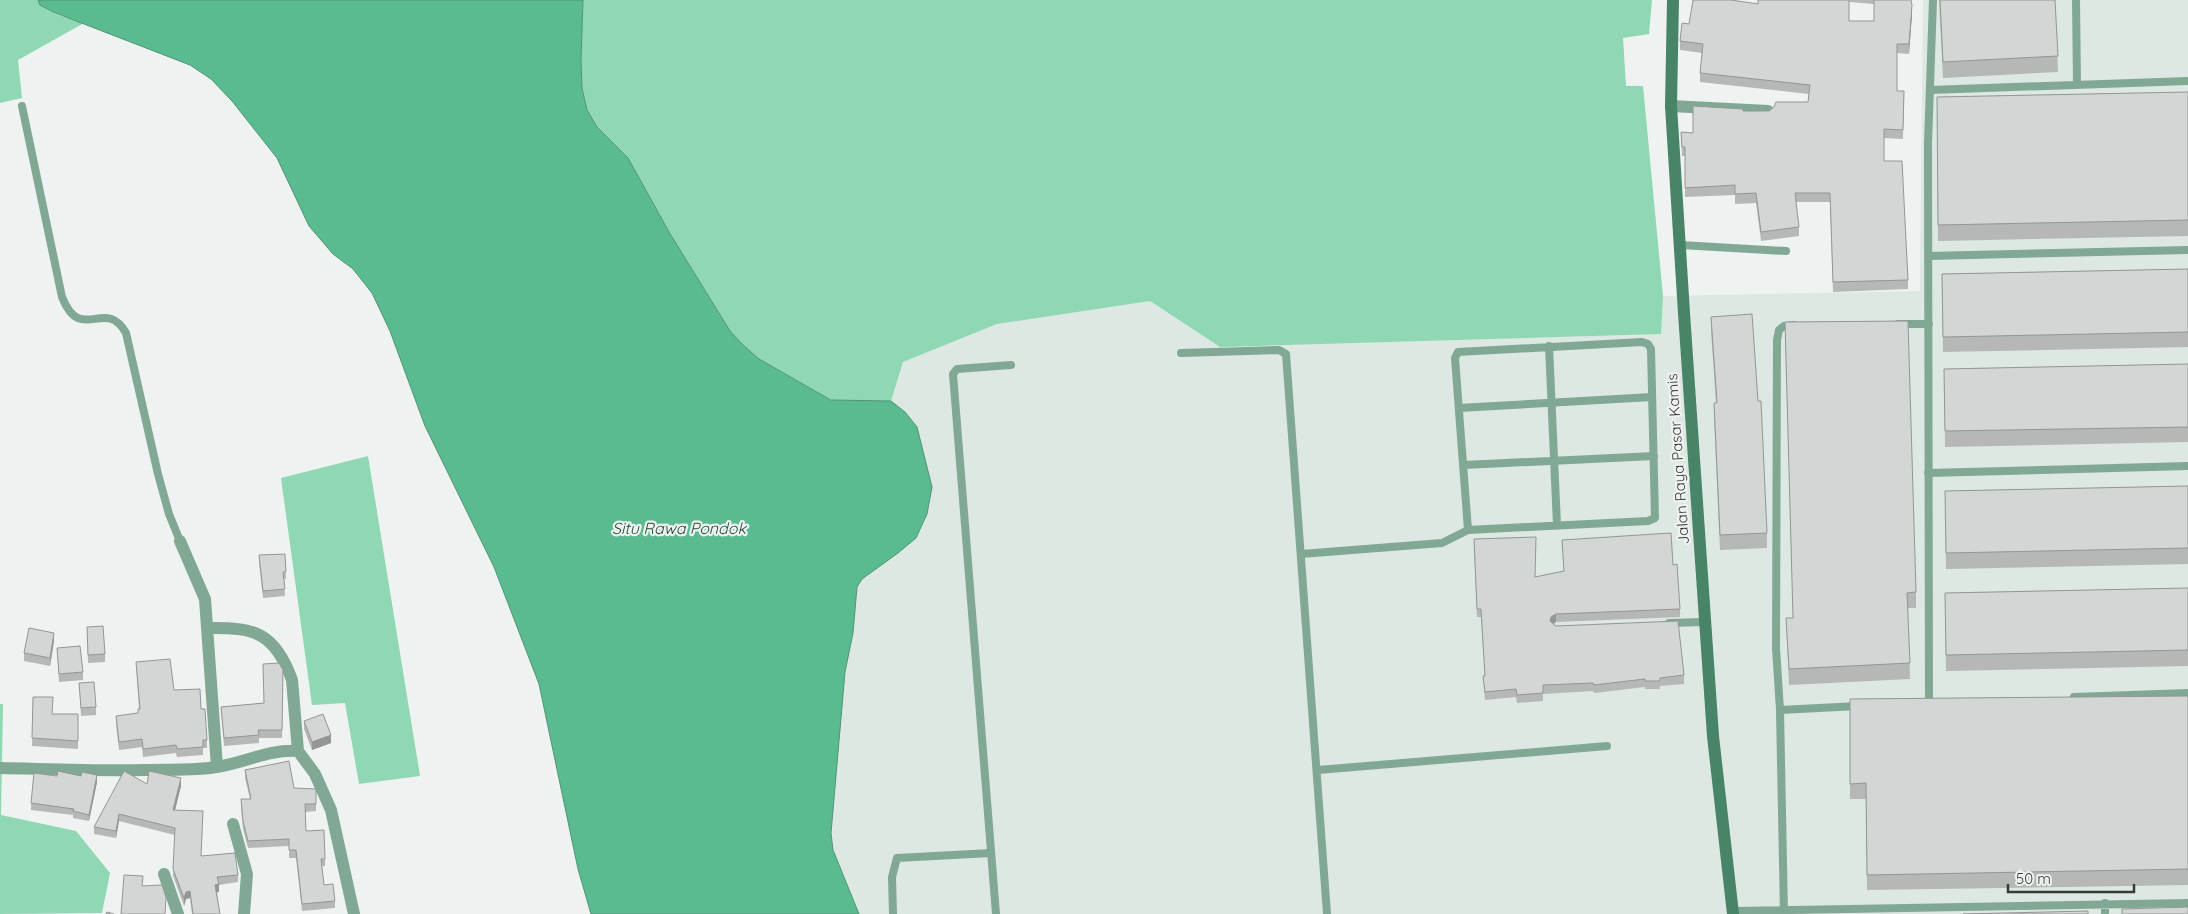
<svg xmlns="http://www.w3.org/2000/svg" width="2188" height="914" font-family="Quicksand,sans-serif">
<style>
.built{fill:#dce8e1}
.green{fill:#90d7b4}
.water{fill:#5abb90;stroke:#509476}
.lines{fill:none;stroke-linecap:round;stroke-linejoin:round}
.service{stroke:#81a894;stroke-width:8}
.minor{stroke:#81a894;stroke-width:12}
.secondary{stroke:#488468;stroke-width:12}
.wall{fill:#b5b8b6;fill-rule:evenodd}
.shaded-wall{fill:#939694}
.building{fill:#d2d6d4;stroke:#939694}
.labels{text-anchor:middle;stroke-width:4.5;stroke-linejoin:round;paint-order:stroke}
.street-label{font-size:15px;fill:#383a39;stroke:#eef2f0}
.water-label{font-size:16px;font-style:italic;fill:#224c39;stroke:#eef2f0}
</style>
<rect width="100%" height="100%" fill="#eef2f0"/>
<path class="built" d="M1923 0H2188V914H859L833 850 831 833 836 767 845 672 853 633 857 587 862 579 898 553 916 538 905 412 891 401 903 362 997 324 1150 301 1220 347 1660 334 1663 296 1920 291Z"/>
<path class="green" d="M0 0H38C45 14 70 18 84 23L18 60 22 98 0 103Z
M583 0H1652L1649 34 1623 38 1626 86H1643L1663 296 1661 334 1220 347 1150 301 997 324 903 362 891 401 832 400 759 359 743 345 730 331 669 232 628 158 597 127 587 110 582 88 581 60Z
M368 456 420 776 359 784 345 703 312 705 281 478Z
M0 704H3L1 815 76 831 110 873 102 913 0 914Z"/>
<path class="water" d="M38 0H583L581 60 582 88 587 110 597 127 628 158 669 232 730 331 743 345 759 359 831 400 891 401 905 412 917 427 932 487 927 514 916 538 898 553 862 579 857 587 853 633 845 672 831 833 833 850 859 914H591L578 869 539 684 494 567 425 426 390 331 372 293 353 269 333 254 309 226 277 158 232 101 211 79 190 65 53 12 40 5Z"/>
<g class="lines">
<path class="service" d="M2076 0 2077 85
M1930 90 2188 81
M22 106 62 297C81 345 105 296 126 333L158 474 169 514 180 541
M1680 245 1786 251
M1928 256 2188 250
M1898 324H1929
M1549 346 1557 525
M1181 353 1279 350 1286 354 1327 914
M1459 408 1652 397
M1464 465 1654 456
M1928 473 2188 466
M1301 554 1442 543 1468 530 1648 521 1655 518 1651 349 1648 344 1642 342 1458 352 1455 358 1468 530
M1669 623 1704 622
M2074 697 2188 693
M1929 703 1928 143 1933 0
M1780 710 1858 706
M1318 770 1607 746
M2105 903V914
M1733 911 2188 903
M893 914 892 877 897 858 991 853
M996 914 953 374 957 369 1011 365
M1784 914 1780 710 1776 648 1777 340 1779 330 1784 326 1794 325"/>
<path class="minor" d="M1671 106 1768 111
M180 541 205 599 217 767
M208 628C255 627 275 633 292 680L298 751 315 774 331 810 354 914
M0 768C48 769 96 771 144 770 168 769 193 771 216 767 245 763 268 749 298 751
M233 824 247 874 244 914
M164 874 178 914"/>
<path class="secondary" d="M1673 0 1671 106 1684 313 1713 736 1733 914"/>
</g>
<path class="wall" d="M1758 0H1911L1912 14 1909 54 1897 53V91H1904L1903 139 1884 138V161L1908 280V289L1833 292 1830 202H1796L1799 227V236L1761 241 1756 203 1735 204V195L1685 197V156H1682L1681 132 1693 133 1743 111H1769L1808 102 1809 94 1700 82V73L1702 53 1680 50V41L1689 24 1758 4ZM1849 2 1874 4V21H1849Z
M1939 0H2055L2058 72 1943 78Z
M2188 92V236L1938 241 1937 97Z
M2188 269V347L1943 352 1942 274Z
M1711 317 1767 533V548L1720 550 1714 417V403H1716L1711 331Z
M1785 322 1916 592V608H1908L1910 679 1789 685 1786 618H1793Z
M2188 364V442L1945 447 1944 369Z
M2188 486V564L1946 569 1945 491Z
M1562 540 1673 565 1680 609V617L1556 622 1554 624 1556 626 1684 675V684L1660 686V689H1645V687L1594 693 1593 691 1543 694V701L1517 703 1516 697 1485 700 1483 676H1485L1481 617H1477L1474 547 1535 577 1564 571Z
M285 554 286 579H284L285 596 263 598 259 562V555Z
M2188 588V666L1946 671 1945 593Z
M87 627 105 654V662L88 663Z
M54 641 50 666 24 661V653Z
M57 648 83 672V680L59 682Z
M136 662 201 709 207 740V748H203V755L177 757 176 753 143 757 142 747 119 750 116 724V716L138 713V709H139Z
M283 670 282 738H259V743L224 746 221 707 264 703Z
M79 683 96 707V715L81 716Z
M2188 696V885L1867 890 1866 799H1850V699Z
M33 697 52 714H78V749L32 746Z
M304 721 331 743 312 750 304 729Z
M245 770 294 788 316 789V811L305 812 306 831 325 859V866H322L324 885 335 901V908L302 911 296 858H289V846L248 848 243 829 241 807V799H250L245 778Z
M97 782 89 821 73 818V815L31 810V803Z
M147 784 181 786 175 810 202 856 238 875V882L219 885V892H217L220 914H192L190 898 186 899 184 906 173 876 175 835 119 821 116 838 94 834V827Z"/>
<path class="shaded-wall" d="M1912 5V14L1909 54V44Z
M1556 614V622L1551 625 1550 621 1551 617Z
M54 633V641L50 666V658Z
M331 735V743L312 750V742Z
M97 775V782L89 821V815Z
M181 778V786L173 818V810Z
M119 814V821L116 838V831Z
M219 884V892L215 893V885Z
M190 891V898L186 899 184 906V898L186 892Z"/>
<path class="building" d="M1693 0H1731L1758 4V0H1849V21H1874V0H1911L1912 5 1909 44H1897V91H1904L1903 130 1884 129V161H1902L1908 280 1833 282 1830 193H1795L1799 227 1761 232 1756 193 1735 194V185L1685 188V147H1682L1681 132 1693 133V106L1743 109V111H1769L1774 107 1776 102H1808L1810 85 1700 73 1703 44 1680 41 1682 23 1689 24Z
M1940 0H2055L2058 56 1943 62Z
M2188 92V220L1938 225 1937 97Z
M2188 269V332L1943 337 1942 274Z
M1752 314 1758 401H1761L1767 533 1720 535 1714 403H1717L1711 317Z
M1908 321 1916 592 1907 593 1910 663 1789 669 1786 618H1793L1785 322Z
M2188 364V427L1945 431 1944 369Z
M2188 486V548L1946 553 1945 491Z
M1671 533 1673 565 1677 564 1680 609 1556 614 1551 617 1550 621 1556 626 1678 621 1684 675 1660 678V681H1645V679L1594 685 1593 683 1543 685V693L1517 695 1516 689 1485 692 1483 676H1485L1481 609H1477L1474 539 1536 537 1535 577 1564 571 1562 540Z
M285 554 286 572H283L285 589 263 591 259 555Z
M2188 588V650L1946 655 1945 593Z
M103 626 105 654 88 655 87 627Z
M29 628 54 633 50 658 24 653Z
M80 646 83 672 59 674 57 648Z
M170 659 174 690 200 689 201 709H205L207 740H203V747L177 749 176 745 143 749 142 739 119 742 116 716 138 713V709H140L136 662Z
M279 663 283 670 282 730H258L259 735 224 738 221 707 264 703 263 664Z
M94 682 96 707 81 708 79 683Z
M2188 696V869L1867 875 1866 783 1850 784V699Z
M33 697H53L52 714H78V741L32 738Z
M323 714 331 735 312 742 304 721Z
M289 761 294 788 316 789V804H305L306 831 324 830 325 859H321L324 885 333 884 335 901 302 904 296 850H289V839L248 841 243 821 241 799H251L245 770Z
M58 771 81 776 82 772 97 775 89 815 73 811 74 809 31 803 34 773 57 776Z
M124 771 147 784 149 771 181 778 173 810 203 811 201 856 235 853 238 875 217 877 219 884 215 885 220 914H193L190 891 186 892 184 898 173 869 175 828 119 814 116 831 94 827Z
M124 875 143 876 142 886 162 885 166 897 165 914H121Z
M2188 907V914H2122V909Z
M2088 911V914H1963Z
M107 912 114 914H106Z"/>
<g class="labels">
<g class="street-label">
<text transform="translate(1678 459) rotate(-94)" y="5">Jalan Raya Pasar Kamis</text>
</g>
<g class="water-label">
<text x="679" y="534">Situ Rawa Pondok</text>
</g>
</g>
<path d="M2008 884v8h126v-8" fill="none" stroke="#383a39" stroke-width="2.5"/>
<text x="2016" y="884" font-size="15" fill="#383a39" stroke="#eef2f0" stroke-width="4" paint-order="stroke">50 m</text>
</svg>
